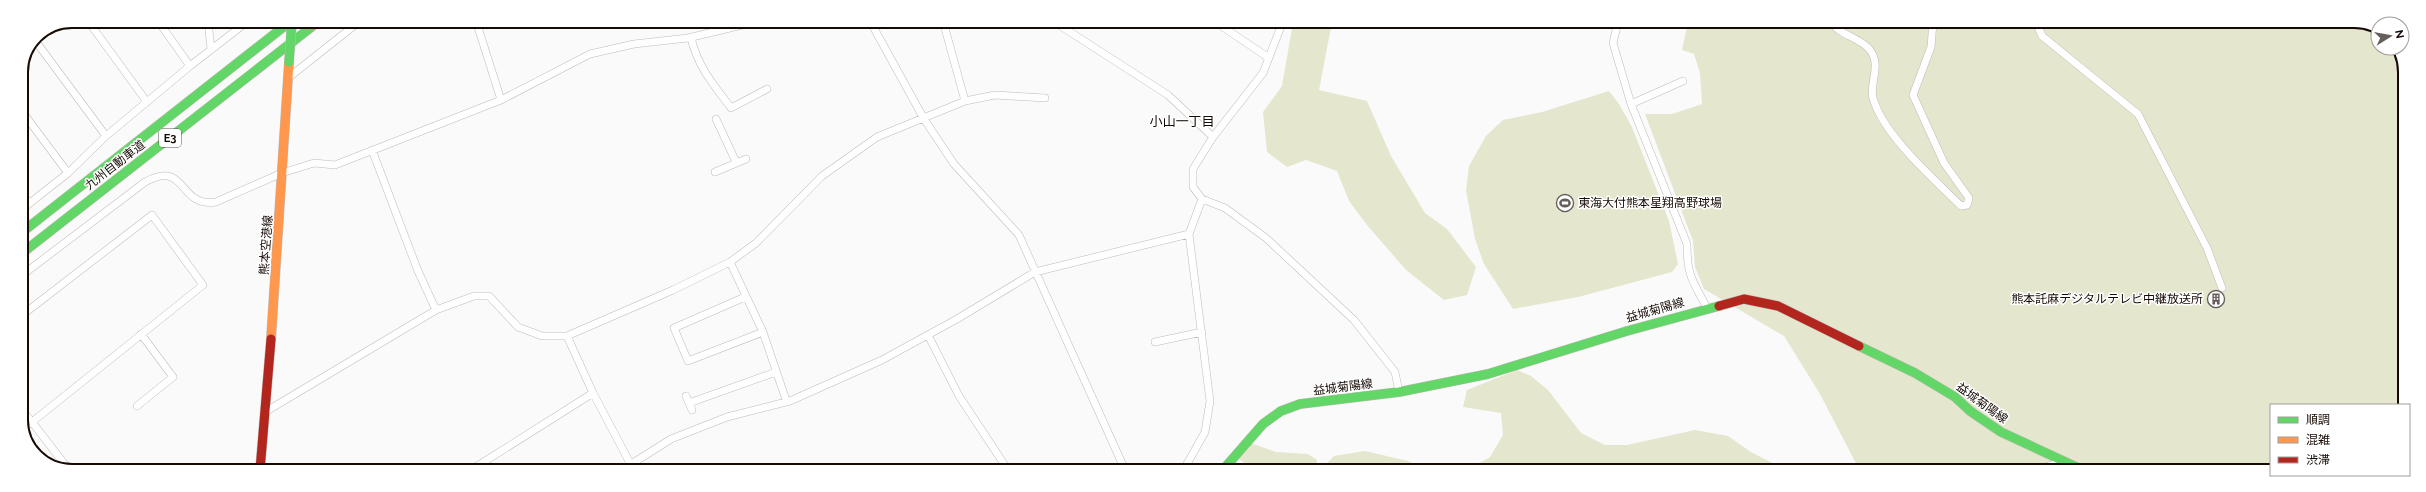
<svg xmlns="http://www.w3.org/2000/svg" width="2426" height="492" font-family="Raleway,'Noto Sans JP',sans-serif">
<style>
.green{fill:#e5e6ce}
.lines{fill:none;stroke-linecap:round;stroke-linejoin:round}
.street-casing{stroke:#c1bbb7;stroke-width:8}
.fast-casing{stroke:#c1bbb7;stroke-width:10}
.slow-casing{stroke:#c1bbb7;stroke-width:10}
.jam-casing{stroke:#c1bbb7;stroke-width:10}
.street{stroke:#fefefe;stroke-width:7}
.fast{stroke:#63d668;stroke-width:9}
.slow{stroke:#ff974d;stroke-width:9}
.jam{stroke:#b3261e;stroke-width:9}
.fast-bridge-casing{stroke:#c1bbb7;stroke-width:10;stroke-linecap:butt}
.fast-bridge{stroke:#63d668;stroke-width:9}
.labels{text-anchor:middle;stroke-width:3;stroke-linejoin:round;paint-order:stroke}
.shield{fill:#fff;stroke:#5c5450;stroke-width:1}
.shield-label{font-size:11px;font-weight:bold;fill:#160a05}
.street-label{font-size:12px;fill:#160a05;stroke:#fff}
.poi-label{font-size:12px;fill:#160a05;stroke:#fff;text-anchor:start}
.neighbourhood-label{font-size:13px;fill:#160a05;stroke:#fff}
.rim{fill:none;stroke:#160a05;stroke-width:2}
</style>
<rect width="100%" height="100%" fill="#fafafa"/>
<path class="green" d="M1332 22 1319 90 1367 101 1391 156 1425 213 1447 229 1476 267 1467 295 1444 300 1406 270 1367 225 1349 201 1337 171 1306 160 1287 167 1267 152 1263 112 1282 86 1292 28Z
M1688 22H2364L2378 30V48H2396L2405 68 2404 405H2271V471H1860L1820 394 1784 336 1704 289 1695 267 1693 241 1645 114H1672L1702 104 1700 73 1694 54 1682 50Z
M1609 91 1619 104 1632 127 1669 221 1678 264 1672 272 1578 297 1513 309 1484 264 1475 239 1466 190 1469 166 1486 136 1503 120 1542 112Z
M1517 370 1531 376 1548 390 1581 433 1605 445H1627L1695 430 1728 436 1751 452 1788 471H1465L1490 457 1503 435 1501 413 1463 407 1467 390Z
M1250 443 1276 452 1308 454 1317 460 1316 471H1255L1239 459Z
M1365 451 1408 461 1427 471H1319L1334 456Z"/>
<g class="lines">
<g class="street-casing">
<path id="street" d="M88 21 147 102
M158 21 190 66
M208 21 211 49
M486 21 477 24 501 100
M870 21 924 119 954 164 1019 235 1125 470
M1053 21 1168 95 1213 137
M1214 21 1269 58
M1618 22 1613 43 1631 104 1687 244C1687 277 1693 281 1707 308
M1831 22C1839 35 1861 38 1870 50 1882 66 1869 83 1873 98 1883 135 1934 179 1961 206L1967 205 1969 198 1944 163 1913 95 1931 47 1933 22
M2036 22 2042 36 2138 114 2207 248 2222 288
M691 38C698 67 713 84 731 108L767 89
M34 39 106 136
M288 78 360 21
M965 101 995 95 1045 98
M1631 104 1683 81
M21 110 68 173
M716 119 736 162
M372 150 418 271 436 310
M715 172 746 159
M21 193 29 203
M1202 199 1225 208 1266 238 1354 320 1395 372 1399 392
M21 210 68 173 106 136 190 66 248 21
M730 262 763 332 786 400
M21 276 145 182C188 159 177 208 216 202L282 173 314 163 335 165 501 100 590 54 634 44 688 38 759 21
M745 297 674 328 688 361 763 332
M21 316 152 215 203 285 32 422 69 470
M928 335 959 396 1008 470
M1155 342 1202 332
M593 393 631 465
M686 396 689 403 776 372
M689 403 692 410
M137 406 173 377 141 334
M21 409 32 422 22 429
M265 412 436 310 474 296H489L518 327 542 336H567L673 290 730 262 756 243 822 176 877 137 965 101 943 21
M471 470 593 393 567 336
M622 470 671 439 727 417 790 401 882 360 957 319 1035 272 1189 234
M1183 471 1205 432 1210 401 1189 234 1202 199 1193 187V169L1213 137 1263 73 1283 21
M2033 471 2064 461"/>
</g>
<g class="fast-casing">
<path id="fast" d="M21 233 291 21
M21 254 319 21
M1859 346 1915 373 1955 397 1970 411 2001 432 2085 471
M1222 471 1263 424 1281 411 1300 404 1399 392 1488 374 1627 331 1719 306"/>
</g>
<g class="slow-casing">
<path id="slow" d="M271 339 289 62"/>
</g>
<g class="jam-casing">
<path id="jam" d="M1719 306 1744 299 1778 306 1859 346
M260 470 271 339"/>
</g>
<use href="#street" class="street"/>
<use href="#fast" class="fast"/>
<use href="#slow" class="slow"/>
<use href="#jam" class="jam"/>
<g class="fast-bridge-casing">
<path id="fast-bridge" d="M289 62 292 21"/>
</g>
<use href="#fast-bridge" class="fast-bridge"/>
</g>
<defs>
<g id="stadium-ring" transform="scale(0.9)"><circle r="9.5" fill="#fff" stroke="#665e5b" stroke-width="1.5"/><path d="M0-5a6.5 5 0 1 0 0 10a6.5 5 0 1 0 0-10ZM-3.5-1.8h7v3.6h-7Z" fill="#665e5b"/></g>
<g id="building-ring" transform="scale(0.9)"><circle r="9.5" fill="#fff" stroke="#665e5b" stroke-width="1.5"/><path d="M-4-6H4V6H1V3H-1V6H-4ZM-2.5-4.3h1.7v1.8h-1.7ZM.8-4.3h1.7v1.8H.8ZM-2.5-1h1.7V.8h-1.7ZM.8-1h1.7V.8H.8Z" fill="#665e5b"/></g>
</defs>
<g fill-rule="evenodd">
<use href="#stadium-ring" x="1565" y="203"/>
<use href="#building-ring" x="2216" y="299"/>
</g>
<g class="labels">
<rect class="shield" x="159" y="129" width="22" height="18" rx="3"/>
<g class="shield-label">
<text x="170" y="142">E3</text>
</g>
<g class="street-label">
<text transform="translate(115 165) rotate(-38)" y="4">九州自動車道</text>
<text transform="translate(266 245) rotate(-86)" y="4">熊本空港線</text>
<text transform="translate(1655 310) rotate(-16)" y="4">益城菊陽線</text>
<text transform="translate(1343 387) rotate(-7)" y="4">益城菊陽線</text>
<text transform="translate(1982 403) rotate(36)" y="4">益城菊陽線</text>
</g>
<g class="poi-label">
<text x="1578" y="207">東海大付熊本星翔高野球場</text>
<text x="2203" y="303" text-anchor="end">熊本託麻デジタルテレビ中継放送所</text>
</g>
<g class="neighbourhood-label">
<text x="1182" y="126">小山一丁目</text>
</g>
</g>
<path d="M0 0H2426V492H0ZM72 28H2354A44 44 0 0 1 2398 72V420A44 44 0 0 1 2354 464H72A44 44 0 0 1 28 420V72A44 44 0 0 1 72 28Z" fill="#fff" fill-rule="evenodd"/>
<path class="rim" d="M72 28H2354A44 44 0 0 1 2398 72V420A44 44 0 0 1 2354 464H72A44 44 0 0 1 28 420V72A44 44 0 0 1 72 28Z"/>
<rect x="2270" y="404" width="140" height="72" fill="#ffffff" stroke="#a29d9b"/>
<rect x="2278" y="417" width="20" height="6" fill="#63d668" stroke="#a29d9b"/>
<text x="2306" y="424" font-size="12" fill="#160a05">順調</text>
<rect x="2278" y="437" width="20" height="6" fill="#ff974d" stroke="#a29d9b"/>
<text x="2306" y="444" font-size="12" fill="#160a05">混雑</text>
<rect x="2278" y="457" width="20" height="6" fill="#b3261e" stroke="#a29d9b"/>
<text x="2306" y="464" font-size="12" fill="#160a05">渋滞</text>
<g transform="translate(2390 36) rotate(79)"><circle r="19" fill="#ffffff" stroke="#a29d9b"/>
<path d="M0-3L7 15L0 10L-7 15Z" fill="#665e5b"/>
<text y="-6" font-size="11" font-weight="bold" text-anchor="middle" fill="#160a05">N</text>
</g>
</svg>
